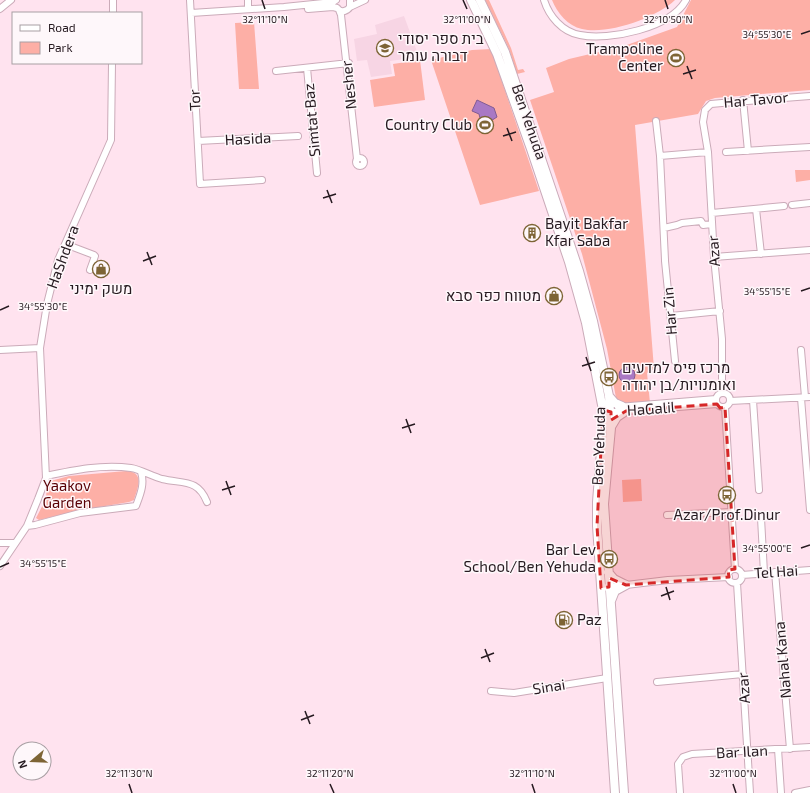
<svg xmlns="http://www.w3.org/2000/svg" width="810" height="793" font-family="'Exo 2',Heebo,sans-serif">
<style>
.built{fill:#f7d5e4}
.green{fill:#fdafa6}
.water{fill:#a979c4;stroke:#825c93}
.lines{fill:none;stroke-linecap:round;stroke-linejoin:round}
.minor-casing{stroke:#cbabb9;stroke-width:8}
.major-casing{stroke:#cbabb9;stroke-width:10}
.minor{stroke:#fff;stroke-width:6}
.major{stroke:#fff;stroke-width:8}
.marked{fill:#d62828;fill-opacity:0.2;stroke:#d62828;stroke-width:3;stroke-dasharray:8 5;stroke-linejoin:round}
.ticks{fill:none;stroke:#261a20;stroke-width:1.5}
.labels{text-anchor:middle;stroke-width:3;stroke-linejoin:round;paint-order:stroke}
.poi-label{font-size:15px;fill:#261a20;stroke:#fef7fa;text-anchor:start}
.street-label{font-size:15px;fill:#261a20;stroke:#fef7fa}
.park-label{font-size:15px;fill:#590005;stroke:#fef7fa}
.ticks-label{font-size:10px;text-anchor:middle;fill:#261a20;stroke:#fef7fa;stroke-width:3;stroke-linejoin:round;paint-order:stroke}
</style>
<rect width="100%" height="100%" fill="#ffe3ef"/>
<path class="built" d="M404 16 419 57 390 61 392 74 371 77 367 60 357 61 354 39 377 34 375 25Z"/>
<path class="green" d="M485 0H489L511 48 518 70 523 69 525 72 517 74 509 49Z
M552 0H675C656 18 608 35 582 29 568 26 557 13 552 0Z
M691 0H810V90L715 98 706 101 698 114 635 125 654 369 647 373 650 403 622 405 616 398 607 349 582 254 530 100 554 92 546 68 569 59 624 46 677 27Z
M254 22 259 89H239L235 23Z
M491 49 539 191 480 205 431 60 472 50Z
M420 60 425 100 374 107 370 80 395 76 393 64Z
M795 170H810V180L796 182Z
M126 471C145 472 138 487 134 500L129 502 76 511 39 520 36 518 46 499 47 482 69 476Z
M641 479 642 501 623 502 622 480Z"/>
<path class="water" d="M477 100 494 108 497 117 486 124 481 122 479 114 472 111Z
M619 375a8 8 0 1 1 16 0a8 8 0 1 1-16 0Z"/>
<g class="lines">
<g class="minor-casing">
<path id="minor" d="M190 0 200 184 262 180
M248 0V9
M544 0C549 16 562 32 580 35 609 41 671 28 686 0
M350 7 365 0
M0 9 11 0
M308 9 333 7 337 8
M338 9C342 13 347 11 350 7V0
M339 10 341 15 357 159
M113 13V0
M191 13 284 7 333 2 336 0
M307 68 317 173
M276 71 349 63
M743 100 748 151
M656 121 660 156 708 152
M198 141 298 136
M726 152 810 147
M660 156 665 260
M356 162a4 4 0 1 1 8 0a4 4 0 1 1-8 0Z
M792 205 810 203
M756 209 761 254
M712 213 784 206
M664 228 677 225 682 223 701 221 703 225 712 224
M65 244 94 255 95 256 90 270
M714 257 810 250
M665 261 675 361
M671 316 720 311
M0 350 40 348
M801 350 805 397
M716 400a7 7 0 1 1 14 0a7 7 0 1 1-14 0Z
M722 393V339L714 257 708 152 703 122 705 110 711 104 722 103 810 96
M801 398 810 510
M753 400 759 490
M730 401 810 397
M618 407 716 399
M725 407 735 569
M606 411 611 412 626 411 717 404
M46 476C74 470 102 464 131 468 139 469 152 476 162 479 184 484 198 479 207 502
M667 515 732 512
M761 518 764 573
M27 526 35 525 80 513 136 506C140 495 145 484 141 472
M0 543H14
M0 566 27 526 38 499 46 478 40 348 47 304 58 260 111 140 112 63
M728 576a7 7 0 1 1 14 0a7 7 0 1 1-14 0Z
M775 572 790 749
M742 575 810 570
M737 583 750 793
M601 588 668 580 729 577
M657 682 743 674
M491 691 514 693 607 678
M778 749 781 793
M680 793 678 764 683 757 692 754 810 747
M795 793 810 790"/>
</g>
<g class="major-casing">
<path id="major" d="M471 0 497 54 531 149 569 262 586 323 603 410V425L597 502V526L615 793
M480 0 505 52 564 226 579 271 593 321 609 396 611 428 604 504 624 793
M609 396 615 403 622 406
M611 427 617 417 626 411
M608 572 614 579 626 585
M611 601 615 591 626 585"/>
</g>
<use href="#minor" class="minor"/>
<use href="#major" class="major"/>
</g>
<path class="marked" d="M717 404 720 408 725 407 735 569 728 570 729 577 626 585 609 578V587L601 588 597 526 603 410 611 412V420L626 411Z"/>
<path class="ticks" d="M262 0 265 9M463 0 467 9M665 0 668 9M801 34 810 31M687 66 692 79M683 74 696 70M507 128 512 141M503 136 516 132M327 190 332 203M323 198 336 194M147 252 152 265M143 261 156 256M801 291 810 288M0 310 9 306M586 357 591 371M582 366 595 362M406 419 411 433M402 428 415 424M226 481 231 495M222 490 235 486M801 548 810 545M0 567 9 563M666 587 670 600M661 596 674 591M485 649 490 662M481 658 494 653M305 711 310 724M301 720 314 715M129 784 132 793M330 784 334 793M532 784 535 793M733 784 736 793"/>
<defs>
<g id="school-ring" transform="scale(0.9)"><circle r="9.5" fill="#fef7fa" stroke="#7d6435" stroke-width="1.5"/><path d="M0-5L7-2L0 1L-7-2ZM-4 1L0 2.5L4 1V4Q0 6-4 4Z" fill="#7d6435"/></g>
<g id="stadium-ring" transform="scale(0.9)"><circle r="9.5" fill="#fef7fa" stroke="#7d6435" stroke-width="1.5"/><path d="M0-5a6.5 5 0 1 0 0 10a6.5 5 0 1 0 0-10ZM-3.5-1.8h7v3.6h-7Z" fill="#7d6435"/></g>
<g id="building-ring" transform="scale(0.9)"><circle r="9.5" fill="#fef7fa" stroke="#7d6435" stroke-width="1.5"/><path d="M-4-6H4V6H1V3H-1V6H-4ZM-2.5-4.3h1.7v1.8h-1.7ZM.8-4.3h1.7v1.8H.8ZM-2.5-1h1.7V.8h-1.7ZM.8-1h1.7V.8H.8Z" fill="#7d6435"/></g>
<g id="shop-ring" transform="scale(0.9)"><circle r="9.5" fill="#fef7fa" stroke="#7d6435" stroke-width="1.5"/><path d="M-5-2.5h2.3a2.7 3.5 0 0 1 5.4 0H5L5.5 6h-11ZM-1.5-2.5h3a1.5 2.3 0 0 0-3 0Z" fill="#7d6435"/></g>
<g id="bus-ring" transform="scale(0.9)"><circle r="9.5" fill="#fef7fa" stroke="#7d6435" stroke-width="1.5"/><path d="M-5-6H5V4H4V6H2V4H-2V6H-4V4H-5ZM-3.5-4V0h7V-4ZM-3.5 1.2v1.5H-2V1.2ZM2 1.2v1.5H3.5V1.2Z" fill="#7d6435"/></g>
<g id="fuel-ring" transform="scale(0.9)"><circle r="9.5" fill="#fef7fa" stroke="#7d6435" stroke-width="1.5"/><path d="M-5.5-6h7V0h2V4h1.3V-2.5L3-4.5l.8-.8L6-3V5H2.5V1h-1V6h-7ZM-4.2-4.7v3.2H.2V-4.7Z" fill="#7d6435"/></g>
</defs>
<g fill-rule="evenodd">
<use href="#school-ring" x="385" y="48"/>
<use href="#stadium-ring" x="676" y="58"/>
<use href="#stadium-ring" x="485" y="125"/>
<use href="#building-ring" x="532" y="233"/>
<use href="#shop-ring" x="101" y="269"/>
<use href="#shop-ring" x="554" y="296"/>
<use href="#bus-ring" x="609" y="377"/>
<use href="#bus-ring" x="727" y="495"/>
<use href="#bus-ring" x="609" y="559"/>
<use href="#fuel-ring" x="564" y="620"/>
</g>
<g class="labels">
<g class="poi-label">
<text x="398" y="44">בית ספר יסודי<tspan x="398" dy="17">דבורה עומר</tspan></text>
<text x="663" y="54" text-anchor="end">Trampoline<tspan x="663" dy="17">Center</tspan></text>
<text x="472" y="130" text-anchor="end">Country Club</text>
<text x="545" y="229">Bayit Bakfar<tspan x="545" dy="17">Kfar Saba</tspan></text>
<text x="101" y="294" text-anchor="middle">משק ימיני</text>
<text x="541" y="301" text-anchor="end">מטווח כפר סבא</text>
<text x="622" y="373">מרכז פיס למדעים<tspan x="622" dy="17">ואומנויות/בן יהודה</tspan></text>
<text x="727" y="520" text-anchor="middle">Azar/Prof.Dinur</text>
<text x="596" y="555" text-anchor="end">Bar Lev<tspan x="596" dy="17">School/Ben Yehuda</tspan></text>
<text x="577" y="625">Paz</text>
</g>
<g class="street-label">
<text transform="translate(349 85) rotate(-96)" y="5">Nesher</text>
<text transform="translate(195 100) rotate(-93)" y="5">Tor</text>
<text transform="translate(756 100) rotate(-5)" y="5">Har Tavor</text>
<text transform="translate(312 120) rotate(-95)" y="5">Simtat Baz</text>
<text transform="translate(529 122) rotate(71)" y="5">Ben Yehuda</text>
<text transform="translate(248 139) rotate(-3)" y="5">Hasida</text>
<text transform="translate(714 251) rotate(-94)" y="5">Azar</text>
<text transform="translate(63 257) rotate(-70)" y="5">HaShdera</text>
<text transform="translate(670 311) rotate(-95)" y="5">Har Zin</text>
<text transform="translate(651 409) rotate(-4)" y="5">HaGalil</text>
<text transform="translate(599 446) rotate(-88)" y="5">Ben Yehuda</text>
<text transform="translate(776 572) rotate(-4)" y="5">Tel Hai</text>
<text transform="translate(783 660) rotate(-95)" y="5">Nahal Kana</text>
<text transform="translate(549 687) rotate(-9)" y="5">Sinai</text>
<text transform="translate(744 688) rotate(-94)" y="5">Azar</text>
<text transform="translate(742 752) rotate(-3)" y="5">Bar Ilan</text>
</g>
<g class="park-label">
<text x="67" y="491">Yaakov<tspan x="67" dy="17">Garden</tspan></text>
</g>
</g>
<g class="ticks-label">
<text x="265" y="23">32°11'10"N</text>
<text x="467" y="23">32°11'00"N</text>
<text x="668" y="23">32°10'50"N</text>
<text x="767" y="38">34°55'30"E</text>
<text x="767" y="295">34°55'15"E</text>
<text x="43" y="310">34°55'30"E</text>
<text x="767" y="552">34°55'00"E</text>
<text x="43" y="567">34°55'15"E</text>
<text x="129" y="777">32°11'30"N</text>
<text x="330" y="777">32°11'20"N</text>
<text x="532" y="777">32°11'10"N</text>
<text x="733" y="777">32°11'00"N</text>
</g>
<rect x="12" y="12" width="130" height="52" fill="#fef7fa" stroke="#a89fa3"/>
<rect x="20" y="25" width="20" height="6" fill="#ffffff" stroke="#a89fa3"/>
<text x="48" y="32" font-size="12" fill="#261a20">Road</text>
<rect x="20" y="42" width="20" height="12" fill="#fdafa6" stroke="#a89fa3"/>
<text x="48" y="52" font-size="12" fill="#261a20">Park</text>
<g transform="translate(32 761) rotate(251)"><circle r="19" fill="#fef7fa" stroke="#a89fa3"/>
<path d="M0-3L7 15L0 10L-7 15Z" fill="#7d6435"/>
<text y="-6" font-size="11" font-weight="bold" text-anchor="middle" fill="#261a20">N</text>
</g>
</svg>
